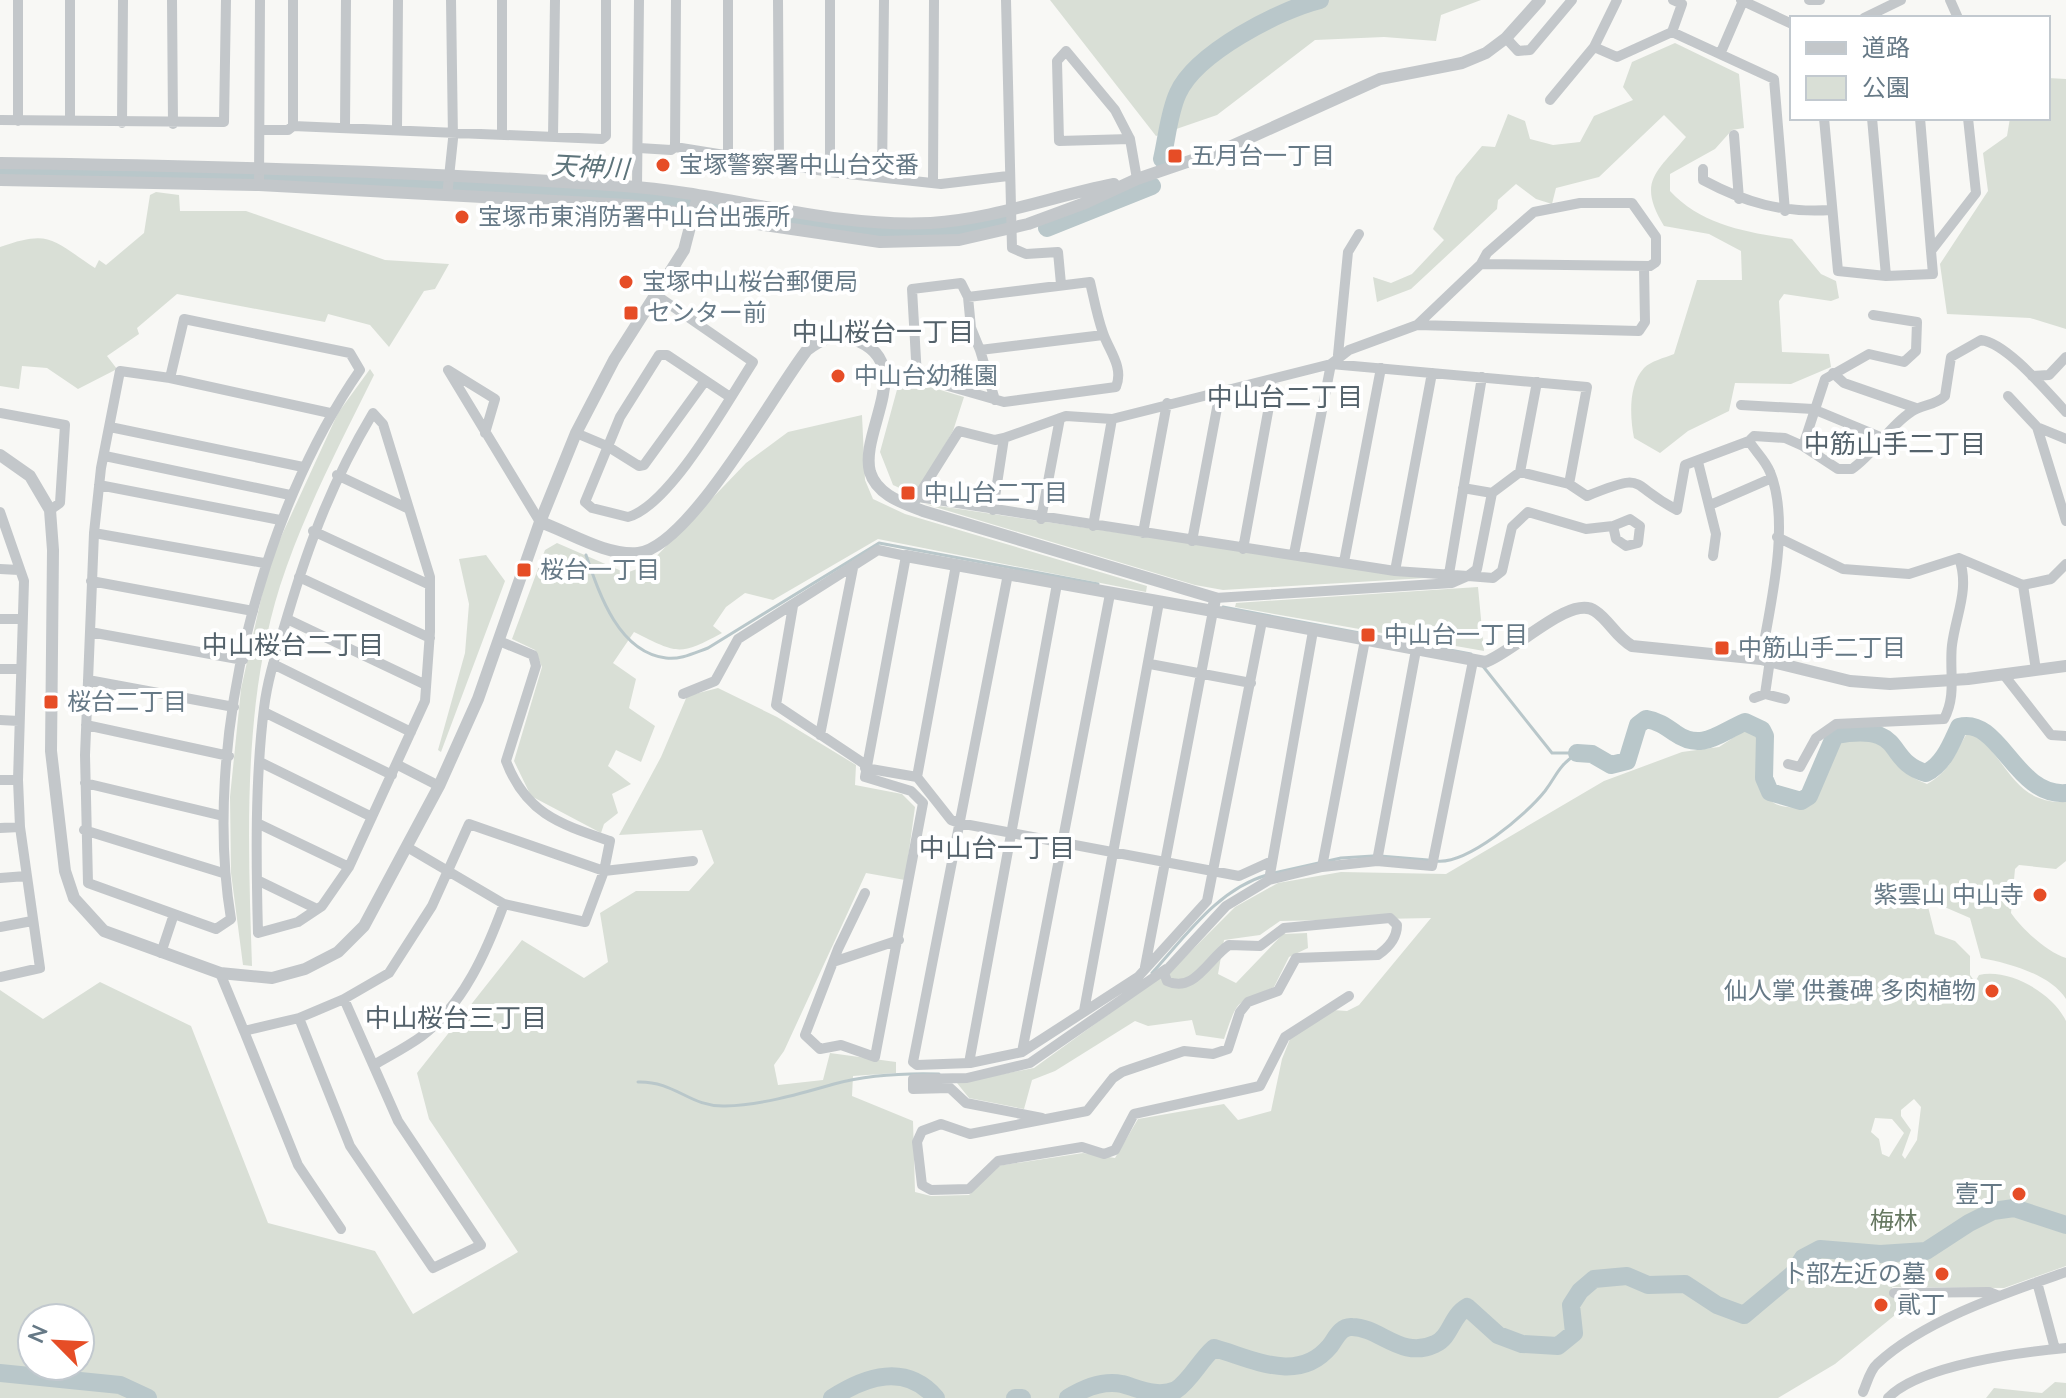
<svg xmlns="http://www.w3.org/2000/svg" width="2066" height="1398" font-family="Lato,'Noto Sans JP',sans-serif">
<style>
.green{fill:#d9dfd6;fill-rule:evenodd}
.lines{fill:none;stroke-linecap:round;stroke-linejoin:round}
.stream{stroke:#b9c7ca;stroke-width:3}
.river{stroke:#b9c7ca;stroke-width:18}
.minor{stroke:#c3c7ca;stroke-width:10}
.tertiary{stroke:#c3c7ca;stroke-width:12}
.poi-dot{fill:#e64d26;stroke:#fff;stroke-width:3}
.labels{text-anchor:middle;stroke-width:8;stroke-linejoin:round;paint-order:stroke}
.poi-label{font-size:24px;fill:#667986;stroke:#fff;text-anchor:start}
.park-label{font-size:24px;fill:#667861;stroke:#fff}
.water-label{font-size:26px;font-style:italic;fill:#5d747b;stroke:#fff}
.neighbourhood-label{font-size:26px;fill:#54626b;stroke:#fff}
</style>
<rect width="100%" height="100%" fill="#f8f8f5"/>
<path class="green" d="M1050 0H1481L1441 15 1436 41 1384 37 1315 40 1217 115 1156 136Z
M1675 43 1739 74 1744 128 1732 130 1715 149 1670 174V191C1701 225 1749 233 1792 239L1821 274 1836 281 1839 298 1831 301 1784 294 1779 301 1782 352 1829 354 1831 367 1791 384 1735 383 1729 411 1688 431 1660 453 1634 438C1630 418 1628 385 1644 368 1651 361 1664 358 1674 354L1697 280H1742L1741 251 1709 234 1664 226C1637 181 1656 173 1686 137L1664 115 1599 177 1556 188 1552 204 1536 199 1516 184 1498 200 1497 209 1411 289 1377 302 1373 277 1391 283 1412 274 1444 240 1433 229 1456 177 1482 146 1495 147 1508 114 1525 121 1530 139 1553 145 1580 142 1594 116 1633 100 1623 87 1632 62Z
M2048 78 2066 79V329L2030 318 1947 314 1940 264 1988 191 1983 153 2007 136 2010 118H2048Z
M156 192 179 195 180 211H246L385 260 449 264 435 289 424 291 389 347 370 325 328 314 325 322 177 294 137 328 139 334 107 356 117 369 78 389 47 368 22 366 19 389 0 386V247C51 229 52 240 95 268L99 260 106 265 144 233 150 195Z
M370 369 374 375C340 444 304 512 280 586 242 707 248 841 252 966L243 965 231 873 230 797 241 689 269 563 338 413Z
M917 383 964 397 953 431 920 487 904 490 893 485 880 452 898 386Z
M862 415 865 480 873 499 905 514 1147 586 1146 592 878 539 773 600 745 593 726 607 713 626 722 633C678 657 677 653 634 632L613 663 636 679 629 708 655 726 641 762 616 750 608 766 631 784 612 794 618 813 604 824 601 833 531 796 514 761 542 667 535 650 512 639 545 550 557 543 626 573 648 565 746 463 788 432Z
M925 504 1426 578 1223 590 1195 585Z
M486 555 505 581 441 752 438 750 465 653 469 604 459 559Z
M1478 587 1484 651 1235 607 1236 603Z
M718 688 777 717 856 765 855 785 902 794 915 807 905 880 866 873 784 1051 774 1065 778 1085 823 1080 830 1053 896 1062V1073L853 1076 852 1096 913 1121 915 1192 931 1196 969 1195 997 1166 1083 1153 1115 1158 1138 1119 1224 1104 1238 1120 1271 1111 1282 1059 1290 1039 1333 1010 1347 1011 1359 1005 1431 918 1280 921 1260 935 1224 940 1218 974 1236 983 1283 934 1307 933 1308 948 1289 957 1274 987C1236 1005 1239 995 1224 1039L1196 1035 1192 1020 1148 1026 1135 1021 1055 1071 1032 1080 1024 1109 969 1098 957 1083 1034 1068 1178 964 1235 907 1278 883 1341 872 1446 874 1604 781 1682 752 1719 747 1748 728 1758 735C1759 779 1753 815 1810 806 1825 785 1825 755 1842 740H1877C1892 758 1904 776 1927 784 1949 772 1955 754 1967 733L1971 732C2008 756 2011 804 2066 802V861L2056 869 2019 865 2015 869 2011 913C2023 930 2047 952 2066 958V999C2050 974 2008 963 1981 958L1970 918 1926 899 1935 934 1955 941 1970 956V975L1975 982 1979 975C2009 968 2053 993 2066 1021V1220L2062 1219V1224L2066 1226V1266L2004 1288 1892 1287 1900 1311 1835 1364 1778 1398H0V990L43 1019 100 982 191 1026 268 1223 375 1251 413 1314 518 1252 429 1119 417 1073 522 940 584 978 608 962 600 913 636 891H689L714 863 702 830 619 835 661 757 687 696ZM1914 1099 1921 1107 1917 1140 1905 1159 1902 1155 1911 1130 1901 1116V1110ZM1875 1118 1892 1119 1904 1133 1889 1157 1882 1154 1879 1139 1871 1132ZM32 1318H80V1366H32Z
M2055 1382 2066 1383V1398H1986L1994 1388 2042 1393Z"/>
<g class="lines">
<path class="stream" d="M586 555C599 593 618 652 666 658 680 660 694 653 708 648L879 543 1098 584
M1223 607 1471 654
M1482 665 1552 753H1577
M1380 856 1428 860
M1436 861C1467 865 1526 815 1545 791 1559 772 1556 769 1577 753
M1274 873 1341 858 1373 856
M1152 973C1185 937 1218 889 1267 875
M638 1082C676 1081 689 1107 725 1106 762 1105 799 1094 834 1084 867 1075 904 1073 939 1074"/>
<path class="river" d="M1162 159C1167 138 1169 112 1178 93 1196 53 1279 10 1320 0
M0 171 250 176
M269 177 628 194 876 232H936L1001 223
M1047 228 1152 186
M1577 753 1592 754 1611 765 1627 761 1638 725 1646 719C1658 721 1665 726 1675 733 1702 752 1719 733 1745 722L1762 730 1765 736 1764 778 1770 792 1801 801 1809 796 1835 735C1908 722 1883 761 1926 773 1944 764 1951 744 1959 727 2000 716 2015 797 2066 793
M0 1373 120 1385 148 1398
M832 1398C866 1376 906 1363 936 1398
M1015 1398H1022
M1068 1398C1084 1388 1102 1380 1122 1384 1140 1389 1157 1398 1176 1390 1191 1380 1200 1360 1214 1348 1251 1358 1298 1385 1330 1346 1336 1338 1341 1326 1352 1327 1380 1327 1401 1360 1435 1344 1451 1337 1451 1316 1467 1307L1498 1335 1522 1344 1558 1346 1574 1333 1571 1305 1580 1291 1594 1279 1627 1276 1648 1285 1685 1284 1717 1305 1744 1315 1793 1274 1803 1258 1820 1249 1880 1254 1926 1251 1969 1223 1993 1211 2014 1208 2066 1225"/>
<path class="minor" d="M172 0 173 124
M293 0V126
M728 0V154
M778 0 779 163
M1006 0 1012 248 1026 254 1058 252 1061 284
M1673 0 1682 4 1672 32 1774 79 1785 211
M1741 0 1792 24
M1809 0H1820
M1950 0 1958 18
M1864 18 1901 0
M1506 38 1518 51 1530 50 1572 0
M1594 47 1617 57 1672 32
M1721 52 1743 1
M1550 100 1594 47 1617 0
M1824 118 1838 271 1886 276
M1872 118 1886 276 1933 274 1931 251 1976 193 1968 118
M1920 118 1931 251
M0 120 224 122 226 0
M18 121V0
M70 121V0
M122 123 123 0
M345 127 346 0
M260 130H288L293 126 602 139 606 136V0
M397 130 398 0
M502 135V0
M1734 135 1739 199
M553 137 555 0
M1130 139 1115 110 1066 51 1057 61 1059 141 1130 139 1137 179
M675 147 676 0
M639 148 671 150 675 147 830 172 941 184 1008 176
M1703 169V180C1746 203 1782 213 1831 210
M830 172V0
M882 177 884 0
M933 180 934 0
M259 185 260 0
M637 187 639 0
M447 196 453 139 451 0
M1090 282C1094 299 1097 316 1103 333 1109 351 1124 367 1116 387L1004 402 917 377 912 289 961 283 968 297Z
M656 295 753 362C729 399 670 506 628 517L592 508 585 502 620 417 659 355H667L730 397
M968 297 971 328 980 350 1103 335
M1873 315 1917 322 1916 351 1904 362 1869 354 1825 379 1803 446 1838 469H1852C1875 453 1888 427 1911 412 1922 404 1935 406 1945 396L1951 357 1981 340C2007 343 2048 393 2066 412
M1417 325 1639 331 1645 322 1644 267
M980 350 995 400
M1338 355 1348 252 1359 234
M1833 373 1844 383 1916 408
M2032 376 2049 375 2066 357
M170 378 330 413
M2008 396 2037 427
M1741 405 1813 409 1883 438
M0 413 65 425 60 503 50 510
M373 413 383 424 430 577V632L425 701 349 867 322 906 298 922 258 933C256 859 255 781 264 708 268 675 279 645 288 614 310 540 333 480 373 413Z
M110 427 303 467
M485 433 495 399 448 370 540 522
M576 433 607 446 639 466 644 465 705 381
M2066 439 2037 427 2066 521
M1749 441C1755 451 1766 461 1770 472 1791 523 1770 606 1761 659
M105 456 290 495
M1698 462 1716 534 1713 556
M1520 472 1537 382
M337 475 409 509
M1569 484 1587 496C1649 471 1627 484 1677 510L1685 465 1749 441 1754 436 1785 438 1803 446
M99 485 280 520
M918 497 1395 571 1468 576 1477 569 1492 493
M915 501 959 431 995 440 1004 438
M1710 505 1772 478
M993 510 1004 438 1066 416 1112 419 1331 364 1349 350 1417 325 1481 264 1487 253 1534 212 1580 203H1632L1656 237V262L1650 266 1481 264
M0 512 24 581 18 780 20 827 40 968 0 977
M1041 519 1060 418
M1093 526 1112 419
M313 531 430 585
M94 533 264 563
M1143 533 1167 403
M1777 537 1843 569 1909 574 1959 558 2023 585 2036 670
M1192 541 1220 392
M1243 549 1274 379
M1294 554 1331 364 1587 387 1569 484 1520 472 1492 493 1463 488
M1344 562 1381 368
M0 569 19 570
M1395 571 1432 373
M1008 574 913 1062 917 1065 970 1063 1022 1052 1138 977 1207 901 1262 621
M1449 574 1482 377
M299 577 430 638
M91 581 253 611
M2023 585 2051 579 2066 564
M1215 598 1452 583 1468 576 1493 578 1502 571 1512 527 1528 512 1586 529 1613 526 1630 519 1640 526 1638 543 1626 546 1616 539 1613 526
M793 606 776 705 866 765
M0 619H22
M287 619 426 685
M90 632 243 660
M499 641 533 655 536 666 506 761C526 814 560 824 610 841L604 871 693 861
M273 664 411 732
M1150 664 1251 683
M0 669H20
M2004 675 2051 735 2066 736
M88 680 234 707
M683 694 715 681 738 639 878 550 906 556 865 777 911 791 923 803 875 1057 841 1045 820 1049 805 1035 838 949 865 893
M1765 694 1770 660
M1754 698 1765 694 1785 699
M264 712 392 775
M0 720 19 721
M86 725 229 756
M820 735 853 568
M262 763 372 817
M1788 764 1800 767 1816 738 1836 724 1944 719C1957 695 1949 671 1952 645 1956 614 1970 589 1959 558
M398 765 439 786
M865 768 917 777 951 820 959 823 1239 876 1272 861
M917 777 956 565
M0 780H18
M85 783 223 816
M259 824 349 867
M0 828 20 827
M84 830 223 873
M1377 861 1416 650
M1322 867 1365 640
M0 878 26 876
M257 880 317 909
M1269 880 1313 631
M0 927 32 921
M161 953 174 914 216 929 231 919C202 744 260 514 360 370L350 353 184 319 170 378 120 371 101 468 94 533 85 755 88 883 174 914
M833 962 899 940
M1145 967 1213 611
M220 973 244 1031 299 1018 350 1146 433 1268 481 1245 398 1121 344 999 389 973 432 906 469 824 604 871 585 922 504 904 407 847
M1349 996 1285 1037 1260 1086 1134 1114 1115 1150 1104 1154 1082 1147 998 1161 969 1189 931 1190 922 1185 917 1142 922 1131 941 1124 970 1134 1087 1111 1113 1078 1122 1072 1184 1051 1213 1054 1228 1049 1240 1012 1248 1002 1278 991 1296 958 1378 955C1388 948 1397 938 1397 925L1390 918 1284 928 1260 946 1229 945C1208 959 1194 994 1167 981L1164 973 1226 906 1269 880 1322 867 1377 861 1432 866 1473 661
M1084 1011 1159 602
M299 1018 344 999
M244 1031 298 1165 341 1229
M1022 1052 1110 594
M969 1063 1057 584
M374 1065C389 1056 407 1047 422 1036 464 1004 487 950 504 904
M1042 1118 966 1103 950 1088 913 1089V1079L967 1078 1030 1063 1166 969
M2037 1282 2055 1349
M1894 1293 1989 1292 1999 1296
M1863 1392C1867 1383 1870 1370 1877 1364 1924 1320 2006 1293 2066 1272
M1888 1398C1919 1365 2022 1352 2066 1348"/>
<path class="tertiary" d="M0 163C208 166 416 171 624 186 726 193 828 228 931 223 994 219 1053 196 1114 184
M0 180 259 185 628 205 880 242 959 240 1028 224 1085 203 1137 179 1225 149 1380 79 1462 63 1486 53 1506 38 1540 0
M0 455 30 476 50 510 53 550 51 751 65 871 74 898 104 931 220 973 272 978 305 969 338 952 364 926 439 786 478 699 540 522 576 433 614 360 684 250 698 196
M540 522C569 532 606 556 638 553 690 547 774 392 807 350 821 339 835 333 853 339 919 362 859 431 870 472 877 495 903 503 923 511L1215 598 1213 611 1485 662C1513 653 1571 593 1595 611 1609 620 1616 637 1632 646L1761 659 1850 681 1890 684 1968 679 2066 666
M906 556 1213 611"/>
</g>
<g class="poi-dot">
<rect x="1167" y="148" width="16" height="16" rx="4"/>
<circle cx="663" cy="165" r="8"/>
<circle cx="462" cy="217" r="8"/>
<circle cx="626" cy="282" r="8"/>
<rect x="623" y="305" width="16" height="16" rx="4"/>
<circle cx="838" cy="376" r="8"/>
<rect x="900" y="485" width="16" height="16" rx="4"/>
<rect x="516" y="562" width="16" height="16" rx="4"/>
<rect x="1360" y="627" width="16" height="16" rx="4"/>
<rect x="1714" y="640" width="16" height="16" rx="4"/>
<rect x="43" y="694" width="16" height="16" rx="4"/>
<circle cx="2040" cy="895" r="8"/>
<circle cx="1992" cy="991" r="8"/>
<circle cx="2019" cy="1194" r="8"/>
<circle cx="1942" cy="1274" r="8"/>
<circle cx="1881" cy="1305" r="8"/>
</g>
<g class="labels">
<g class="poi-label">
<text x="1191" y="164">五月台一丁目</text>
<text x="679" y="173">宝塚警察署中山台交番</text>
<text x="478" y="225">宝塚市東消防署中山台出張所</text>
<text x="642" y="290">宝塚中山桜台郵便局</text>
<text x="647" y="321">センター前</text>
<text x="854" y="384">中山台幼稚園</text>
<text x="924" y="501">中山台二丁目</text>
<text x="540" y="578">桜台一丁目</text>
<text x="1384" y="643">中山台一丁目</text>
<text x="1738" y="656">中筋山手二丁目</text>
<text x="67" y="710">桜台二丁目</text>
<text x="2024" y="903" text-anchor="end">紫雲山 中山寺</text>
<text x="1976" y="999" text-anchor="end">仙人掌 供養碑 多肉植物</text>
<text x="2003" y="1202" text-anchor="end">壹丁</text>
<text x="1926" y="1282" text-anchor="end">卜部左近の墓</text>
<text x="1897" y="1313">貮丁</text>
</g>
<g class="park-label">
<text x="1894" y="1229">梅林</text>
</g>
<g class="water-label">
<text transform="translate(590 167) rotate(3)" y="9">天神川</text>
</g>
<g class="neighbourhood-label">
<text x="883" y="341">中山桜台一丁目</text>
<text x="1285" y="406">中山台二丁目</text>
<text x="1895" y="453">中筋山手二丁目</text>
<text x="293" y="654">中山桜台二丁目</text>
<text x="997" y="857">中山台一丁目</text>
<text x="456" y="1027">中山桜台三丁目</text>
</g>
</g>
<rect x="1790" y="16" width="260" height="104" fill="#ffffff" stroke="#c2c9cf" stroke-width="2"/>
<rect x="1806" y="42" width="40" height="12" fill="#c3c7ca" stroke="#c2c9cf" stroke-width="2"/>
<text x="1862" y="56" font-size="24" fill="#667986">道路</text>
<rect x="1806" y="76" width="40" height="24" fill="#d9dfd6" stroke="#c2c9cf" stroke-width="2"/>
<text x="1862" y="96" font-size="24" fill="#667986">公園</text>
<g transform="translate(56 1342) rotate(294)"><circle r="38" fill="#ffffff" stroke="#c2c9cf" stroke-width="2"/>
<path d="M0-6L14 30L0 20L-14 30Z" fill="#e64d26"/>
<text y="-12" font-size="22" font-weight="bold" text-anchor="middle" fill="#667986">N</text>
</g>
</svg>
